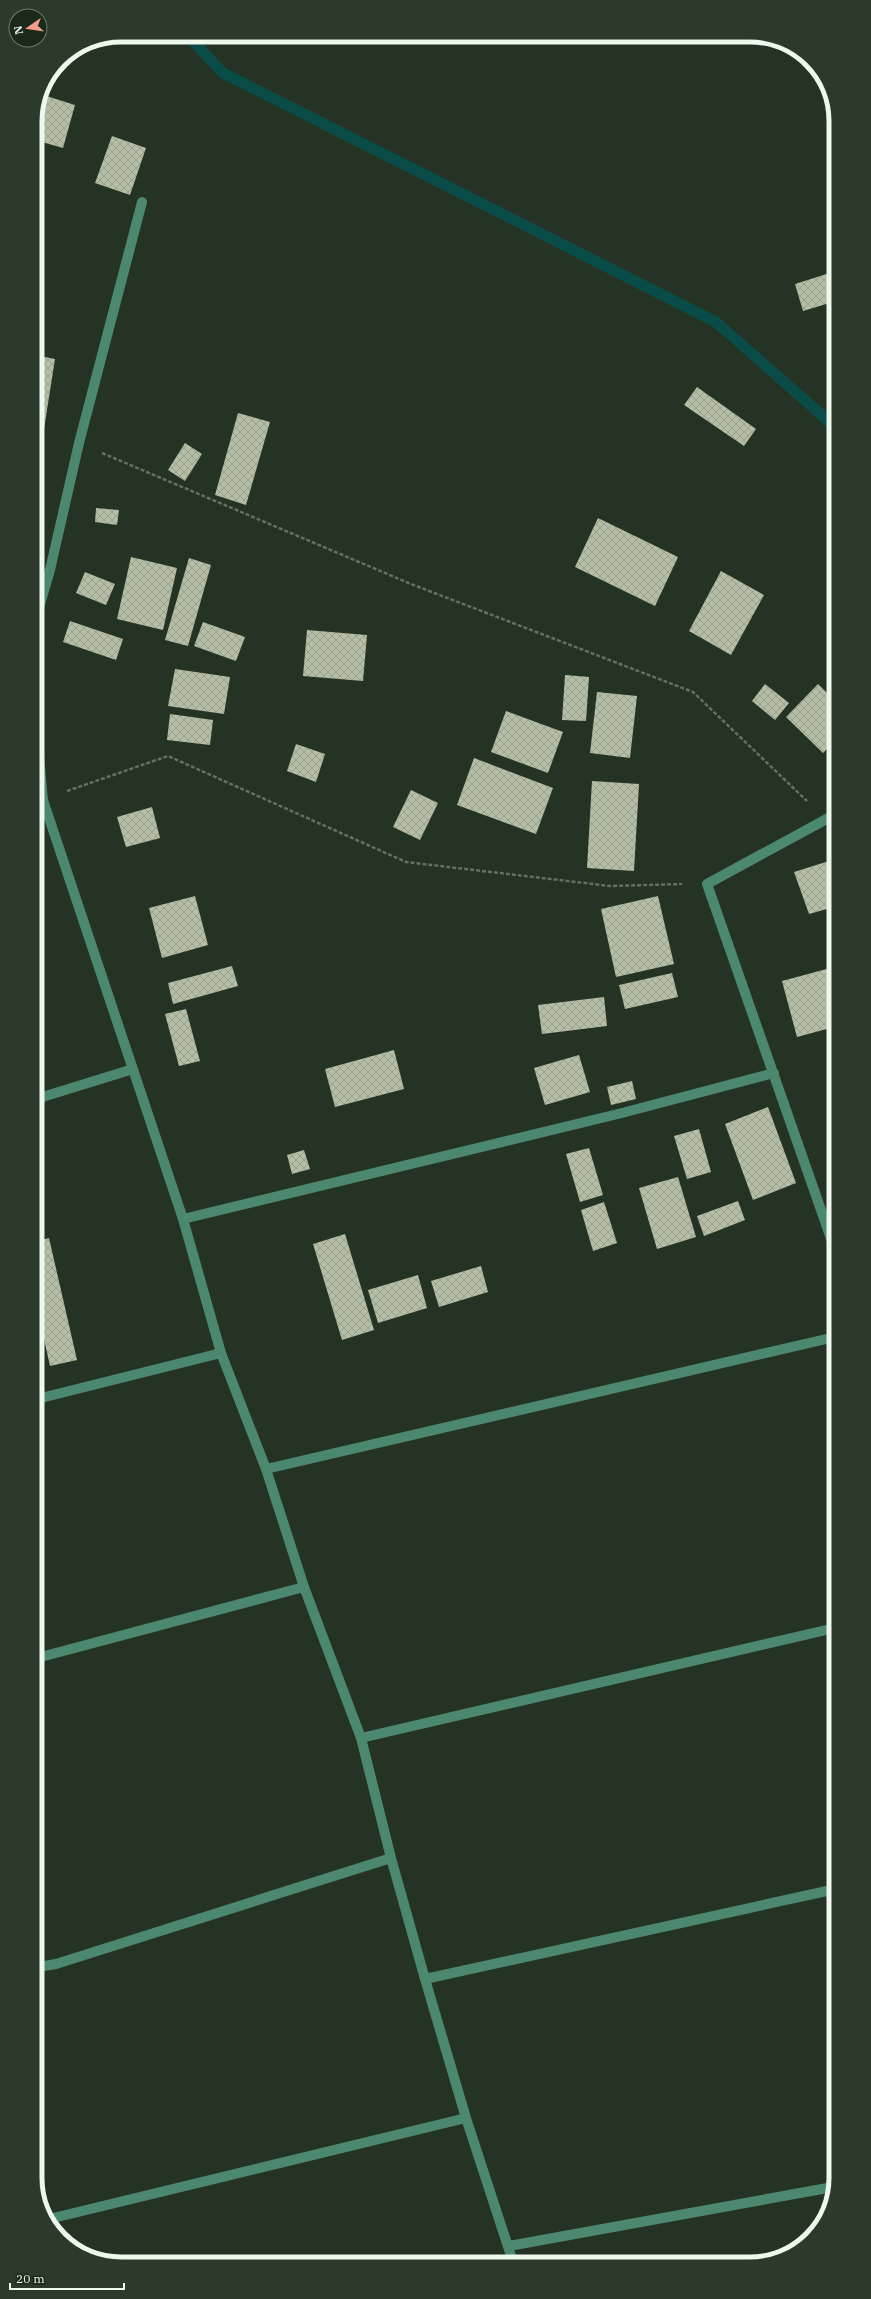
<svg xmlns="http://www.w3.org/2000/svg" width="871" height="2299" font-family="'IBM Plex Serif',serif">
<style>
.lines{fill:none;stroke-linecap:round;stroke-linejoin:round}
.stream{stroke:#0a4d48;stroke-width:11}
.building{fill:url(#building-cross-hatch)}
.path{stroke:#637062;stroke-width:2.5;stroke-dasharray:4 2;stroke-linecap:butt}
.minor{stroke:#4c876f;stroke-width:10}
.rim{fill:none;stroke:#eef8ed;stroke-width:5}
</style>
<defs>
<pattern id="building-cross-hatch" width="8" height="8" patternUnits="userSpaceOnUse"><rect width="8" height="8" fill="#b6bda5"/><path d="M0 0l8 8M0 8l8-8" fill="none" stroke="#9aa08e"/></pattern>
</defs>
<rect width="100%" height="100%" fill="#243323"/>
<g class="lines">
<path class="stream" d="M187 35 223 73 716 322 833 425"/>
</g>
<path class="building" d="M40 94 75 105 63 148 35 140V115Z
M112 136 146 148 130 195 95 183Z
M833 272V302L803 311 795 284Z
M35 355 55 359 44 429 36 428Z
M697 387 756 429 744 446 684 405Z
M238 413 270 422 246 505 215 495Z
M185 443 202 454 185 481 168 470Z
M96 508 119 510 117 525 95 522Z
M598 518 678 557 655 606 575 567Z
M131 557 177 568 163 630 117 619Z
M189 558 211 565 188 646 165 640Z
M721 571 764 595 731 655 689 631Z
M85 572 115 584 106 605 76 593Z
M70 621 123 639 116 660 63 642Z
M203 622 245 637 236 661 194 646Z
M307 630 367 635 363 681 303 676Z
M175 669 230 677 224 714 168 706Z
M565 675 589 677 586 721 562 720Z
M765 684 789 703 775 720 752 701Z
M818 684 834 700V742L823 753 786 717Z
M597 692 637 696 630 758 590 753Z
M506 711 563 732 548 773 491 752Z
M170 714 213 720 210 745 167 740Z
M296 744 325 754 316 782 287 771Z
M474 758 553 788 536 834 457 805Z
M592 781 639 784 634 871 587 868Z
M411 790 438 803 420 840 393 827Z
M152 807 160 838 126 847 117 817Z
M829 861 834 876V907L809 914 794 872Z
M195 896 208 945 162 958 149 908Z
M658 896 674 964 616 977 601 909Z
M232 966 238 986 173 1004 168 983Z
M834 967V1027L797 1037 782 981Z
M672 973 678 997 625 1009 619 985Z
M604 997 607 1026 542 1034 538 1005Z
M186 1009 200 1061 179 1066 165 1014Z
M394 1050 404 1089 335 1107 325 1069Z
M579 1055 590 1092 545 1105 534 1068Z
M632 1081 636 1099 611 1105 607 1087Z
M768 1107 796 1183 753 1200 725 1124Z
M699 1129 711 1172 687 1179 674 1136Z
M589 1148 603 1195 580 1202 566 1154Z
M304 1150 310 1169 292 1174 287 1155Z
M678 1177 696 1237 657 1249 639 1188Z
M738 1201 745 1220 704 1236 697 1216Z
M604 1202 617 1243 593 1251 581 1210Z
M37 1216 42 1233 37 1235Z
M345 1234 374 1330 342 1340 313 1244Z
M49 1238 77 1360 50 1366 37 1308V1241Z
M481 1266 488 1292 439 1307 431 1281Z
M418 1275 427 1308 378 1323 368 1290Z"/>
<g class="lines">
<path class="path" d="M102 453 411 584 693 692 807 801
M67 791 168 756 406 862 610 886 682 884"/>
<path class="minor" d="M36 618 50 570 79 443 142 202
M36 724 43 800
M36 802 43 800 183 1219 221 1353 266 1469 304 1587 361 1738 391 1858 425 1979 466 2118 513 2262
M834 815 707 884 835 1250
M36 1099 133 1069
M183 1219 622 1113 774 1073
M37 1399 221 1353
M266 1469 835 1337
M37 1658 304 1587
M361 1738 835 1628
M38 1967 56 1964 391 1858
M425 1979 836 1889
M49 2219 466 2118
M509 2246 833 2187"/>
</g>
<path d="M0 0H871V2299H0ZM121 42H750A79 79 0 0 1 829 121V2178A79 79 0 0 1 750 2257H121A79 79 0 0 1 42 2178V121A79 79 0 0 1 121 42Z" fill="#2b3a2a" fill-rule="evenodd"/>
<path class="rim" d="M121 42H750A79 79 0 0 1 829 121V2178A79 79 0 0 1 750 2257H121A79 79 0 0 1 42 2178V121A79 79 0 0 1 121 42Z"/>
<g transform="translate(28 28) rotate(257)"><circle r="19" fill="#1a2919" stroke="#6f7c6e"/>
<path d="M0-3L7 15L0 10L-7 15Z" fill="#f49d8d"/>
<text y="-6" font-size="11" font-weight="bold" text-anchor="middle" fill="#eef8ed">N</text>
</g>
<path d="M10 2283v6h114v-6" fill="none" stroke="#eef8ed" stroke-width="2"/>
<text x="16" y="2283" font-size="12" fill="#eef8ed" stroke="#1a2919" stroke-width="3" paint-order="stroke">20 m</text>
</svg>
